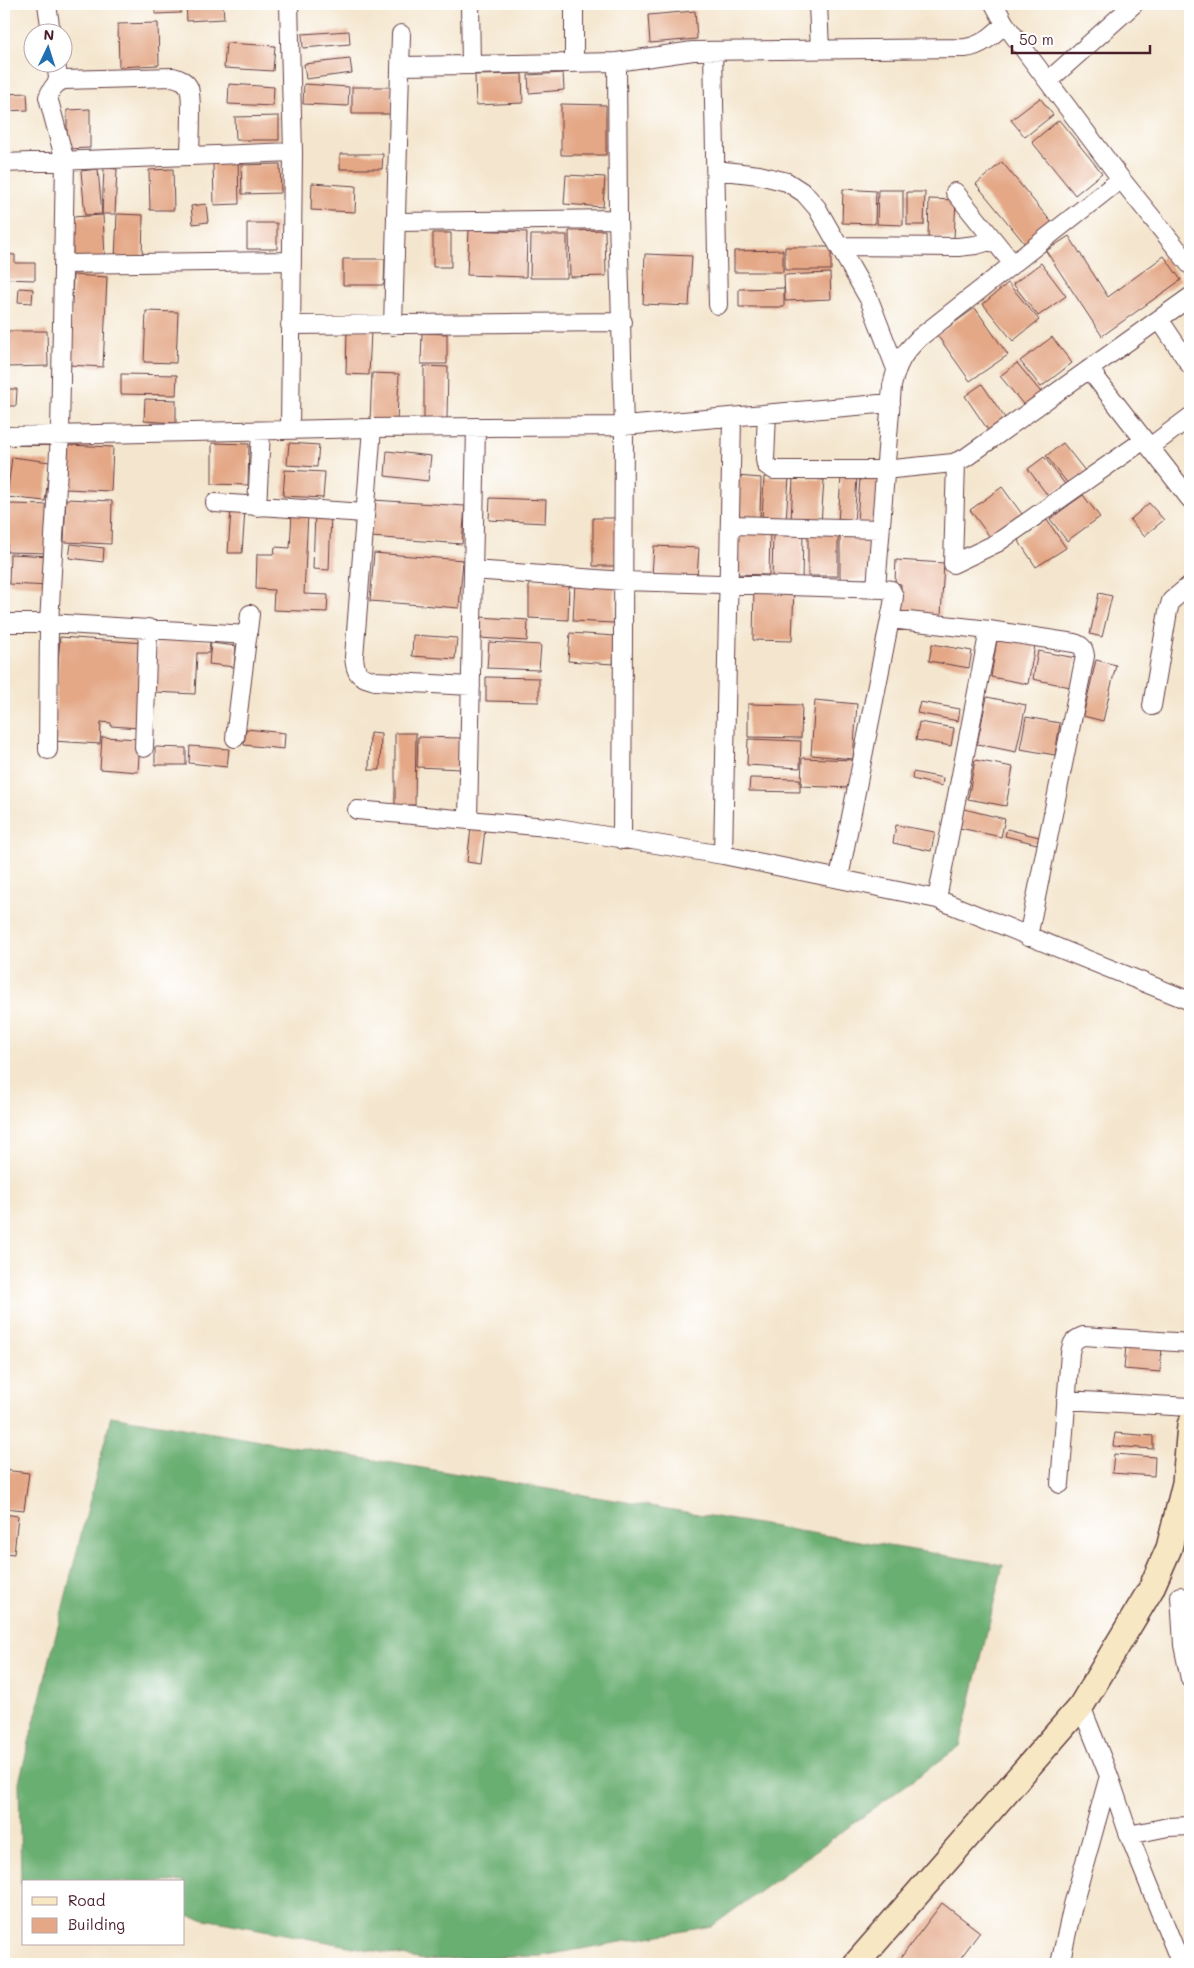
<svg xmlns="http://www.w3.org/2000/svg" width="1194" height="1968" font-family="Mali,sans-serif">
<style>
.forest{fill:#6baf72;stroke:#5a674e}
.building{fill:#e4a887}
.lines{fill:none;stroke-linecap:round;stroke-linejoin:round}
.minor-casing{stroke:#643d43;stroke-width:20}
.secondary-casing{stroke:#643d43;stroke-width:28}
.minor{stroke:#fff;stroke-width:18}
.secondary{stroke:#f7e8c3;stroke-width:25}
</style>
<rect width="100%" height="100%" fill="#fff"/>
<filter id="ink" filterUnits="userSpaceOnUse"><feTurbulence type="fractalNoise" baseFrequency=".02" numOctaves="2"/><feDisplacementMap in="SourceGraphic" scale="10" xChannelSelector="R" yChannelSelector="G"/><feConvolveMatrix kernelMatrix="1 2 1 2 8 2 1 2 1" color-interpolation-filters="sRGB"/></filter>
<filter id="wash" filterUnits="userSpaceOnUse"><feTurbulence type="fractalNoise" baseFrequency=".0096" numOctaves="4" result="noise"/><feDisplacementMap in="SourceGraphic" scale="20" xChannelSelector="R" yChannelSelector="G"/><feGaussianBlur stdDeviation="1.12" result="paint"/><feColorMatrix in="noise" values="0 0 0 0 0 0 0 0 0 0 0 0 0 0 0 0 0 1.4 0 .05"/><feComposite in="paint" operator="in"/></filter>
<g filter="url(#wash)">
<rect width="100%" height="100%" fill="#f4e6ce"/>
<path class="forest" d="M111 1416 1003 1565 960 1746 712 1926 541 1956 423 1960 184 1915V1882H24V1885L21 1884 19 1782Z"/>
<g id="blocks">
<path class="building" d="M155 4H181V13L155 14Z
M186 4H223L224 19 187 21Z
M695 11 697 39 650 43 648 15Z
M158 23 159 65 119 67 118 24Z
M349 31 350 44 303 48 302 34Z
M226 43 275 46 273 71 224 68Z
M350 59 352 73 306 79 304 64Z
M563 73 564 90 529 93 528 75Z
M522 74 523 103 476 105 475 75Z
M229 84 274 87 273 106 228 104Z
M304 84 349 87 348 106 303 104Z
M352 87H392V114H352Z
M27 93 28 110 4 111V94Z
M1040 98 1053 115 1025 137 1011 120Z
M561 104 606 105V155H561Z
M90 109V148L67 149V110Z
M279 116V140H236L235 117Z
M1059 120 1102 173 1075 195 1032 142Z
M340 154H383L382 169H340Z
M238 159 239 204 214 205 213 160Z
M1002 162 1052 223 1025 244 976 184Z
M280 164 281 193 242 194 241 165Z
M104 168 117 169 115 214H102Z
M98 169 102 214 85 215 81 171Z
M173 169 174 210H150L149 170Z
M566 175 605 177 603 207 564 204Z
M312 183 356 186 355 212 311 210Z
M843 189 876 191 875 224 842 223Z
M878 190H903V225L877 224Z
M907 192H925L924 225H907Z
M929 199 956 200 954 238H928Z
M206 204 208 222 193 224 191 206Z
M117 214 143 215 142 261 115 260Z
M103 215 105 258H73L72 217Z
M247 223H277V249H247Z
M469 230 527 232 526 277 467 275Z
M605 230 606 276 570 277 569 231Z
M433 233H451V267H433Z
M531 235H567V278H530Z
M1069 236 1108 297 1164 256 1181 280 1102 336 1046 251Z
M785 247H831V270H785Z
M783 250V272H734V251Z
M4 254 15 255V263H35V280L4 279Z
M645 254 692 256 689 306 643 304Z
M343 259H385L384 285H343Z
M1041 263 1066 296 1038 316 1013 284Z
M830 273 831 299 785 301 784 275Z
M73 275 107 277 103 367 69 365Z
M1008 283 1039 320 1013 341 983 304Z
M19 288 33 289 32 303 18 302Z
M784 288V307H739V289Z
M975 308 1008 355 970 381 937 335Z
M146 311 178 312 176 363 144 362Z
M347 329 371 330 369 375 346 374Z
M4 331H47L48 366 7 367V360H4Z
M422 333 447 334V364H421Z
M1052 337 1072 363 1041 387 1020 361Z
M1017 363 1044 396 1027 409 1000 376Z
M424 366 448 367 447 419H424Z
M372 373 399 374 397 422 370 421Z
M121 374 177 375 176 395 121 394Z
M982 384 1005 418 988 430 965 396Z
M4 389H17L16 406H4Z
M145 399 176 400V423L144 421Z
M212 443 249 444 248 485 212 484Z
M289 443 319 445 317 467 287 465Z
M1063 443 1086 472 1069 485 1046 456Z
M68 445 113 447 111 491 66 489Z
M4 450H7L6 475H4Z
M387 451 431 456 428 481 385 476Z
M12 457 50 462 45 501 7 497Z
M1044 457 1065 484 1048 496 1028 469Z
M285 470 325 472 323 498 283 496Z
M737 476 761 478 760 519 735 518Z
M841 476 857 477 854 524 838 523Z
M764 477 789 478 786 520 762 519Z
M860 477 878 478 875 524 857 523Z
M793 478 824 480 821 524 791 522Z
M1002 487 1022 514 990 537 970 510Z
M1083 495 1100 517 1067 541 1050 519Z
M490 498 546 500 545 523 489 520Z
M66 499 112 501 111 544 64 542Z
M373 500 465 506 462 544 371 537Z
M1149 503 1164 520 1144 536 1130 520Z
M9 504 51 505 49 553 7 552Z
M231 509 245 510 242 553H228Z
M292 513H308L304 594 328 595 327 612 273 610 274 590 256 589 257 554H274L275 547 290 548Z
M315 513 331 514 329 570 313 569Z
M593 518H616V566H593Z
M1047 520 1066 548 1036 567 1018 540Z
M736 531H770L769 575 735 574Z
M773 532 803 533 802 581 772 580Z
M808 533H838V576H808Z
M872 534 870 579 840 580V535Z
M71 544 104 548 103 562 69 558Z
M654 546 699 548 697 578 652 575Z
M374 553 463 560 459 608 370 601Z
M10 554 51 556 49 586 9 584Z
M896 560 944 563 941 616 900 614 901 584 895 583Z
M529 582 569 583 568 620 529 618Z
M575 582 615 584 614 623 573 621Z
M754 587 794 588 792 641 753 640Z
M1099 593 1112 596 1102 637 1090 634Z
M4 599H7L5 622H4Z
M480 617 528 620 527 641 479 638Z
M570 633 615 636 613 664 568 661Z
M413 635 457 638 455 659 412 656Z
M60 637 144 643 139 728 111 726V723L101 722 100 744 53 741Z
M157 638 210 641 209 653H197L195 694 154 692Z
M997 639 1035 645 1028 684 991 677Z
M489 642 541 645 539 670 487 668Z
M211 643 236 646 234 667 209 664Z
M932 644 972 651 969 668 929 661Z
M1038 651 1076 658 1070 687 1033 679Z
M1096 660 1116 665 1103 721 1083 716Z
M486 677 539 678V702L486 701Z
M987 697 1026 705 1016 752 977 744Z
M815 700 857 704 853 759 811 755Z
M920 702 960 709 958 721 917 713Z
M748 704 802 705 801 738 748 737Z
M1026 717 1060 723 1055 755 1020 749Z
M919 722 954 728 951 746 916 740Z
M246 729 285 733 284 749 244 745Z
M370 733 381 734 380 770H369Z
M395 733H416L415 805H395Z
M102 737 140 739 138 772 100 769Z
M418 737 461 738 460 769 417 767Z
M748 739 801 741 800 768 747 765Z
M190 746 229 749 227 767 189 763Z
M155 747 186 748V765H155Z
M802 758 853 760 852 788 801 786Z
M975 760 1013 767 1006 806 968 799Z
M913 772 943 778 942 786 912 779Z
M750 778 800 779V792L749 791Z
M964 809 1005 819 1001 837 960 828Z
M896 825 935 832 931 851 893 843Z
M471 828 485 829 481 864 467 862Z
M1007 829 1039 837 1037 844 1005 836Z
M1126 1345 1162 1347 1160 1372 1124 1369Z
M1115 1433 1153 1436V1449L1113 1446Z
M1114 1454 1155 1457 1154 1476 1112 1473Z
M4 1470 29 1473 24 1510 4 1508Z
M4 1514 18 1516 14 1554 4 1553Z
M942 1903 980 1932 956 1964H896Z"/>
</g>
</g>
<g filter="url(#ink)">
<use href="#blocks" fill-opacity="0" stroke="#643d43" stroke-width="1"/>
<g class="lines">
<g class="minor-casing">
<path id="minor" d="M47 4 51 32
M289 4 293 152 290 430
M470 4 471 65 617 62 618 219 624 426 622 840
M818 4 820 50
M994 4 1005 24 1121 179 1190 265
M713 51 718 305
M56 62 58 78 57 83
M617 62 693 51 965 48C982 46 993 35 1005 24
M574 63V4
M400 66 471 65
M1048 81 1134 4
M4 163 293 152
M716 170 759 175 787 182 804 193 817 208 869 299 896 369
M955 192 1013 264
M396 222 618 219
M839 246 958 247 976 245 993 240
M65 264 290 261
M1159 319 1190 365
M290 325 623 322
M393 326 401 34
M1089 369 1190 499
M767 414 765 459 766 465 774 470H884L953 463 965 458 1190 297
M372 428 354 657C356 675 358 676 375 681L471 686
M4 436 372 428 624 426 891 403
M1150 447 1190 417
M956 462 953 564 997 543 1144 440
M215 503 365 513
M257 507 261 431
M730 525 880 529
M473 570 624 581 884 589 891 590 894 596 893 604 839 878
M876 588 892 386C897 363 903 354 919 338L1121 179
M890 619 989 630 1074 643C1082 645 1084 648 1085 656L1028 937
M4 623H49L248 635
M1152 706 1168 611 1171 601 1190 585
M235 738 250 614
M144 748 148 628
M48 750 49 623 60 434 65 161 48 97C52 88 55 83 64 80L173 77C180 79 186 81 189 88 193 100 190 141 190 156
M357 810 558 828 723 855 937 899 1190 1001
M468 820 476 427
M723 855 732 418
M937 899 989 630
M1066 1400 1190 1407
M1060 1484 1070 1353C1072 1343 1073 1340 1083 1336L1190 1343
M1180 1596 1183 1645 1190 1679
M1081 1706 1109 1776 1129 1835 1181 1964
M1129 1835 1168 1827 1190 1826
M1060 1964 1073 1905 1109 1776"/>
</g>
<g class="secondary-casing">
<path id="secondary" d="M856 1964 1081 1706 1151 1589 1169 1548 1185 1483 1190 1425"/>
</g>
<use href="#minor" class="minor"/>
<use href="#secondary" class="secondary"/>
</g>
</g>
<rect width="1194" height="1968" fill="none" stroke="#fff" stroke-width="20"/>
<rect x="22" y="1880" width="162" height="65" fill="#ffffff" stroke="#b7a5aa"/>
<rect x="32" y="1897" width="25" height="8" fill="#f7e8c3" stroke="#b7a5aa"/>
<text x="68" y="1906" font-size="15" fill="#4a1f2b">Road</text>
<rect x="32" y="1918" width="25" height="15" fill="#e4a887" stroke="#b7a5aa"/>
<text x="68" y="1930" font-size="15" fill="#4a1f2b">Building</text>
<g transform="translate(48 48) rotate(4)"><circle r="24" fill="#ffffff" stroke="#b7a5aa"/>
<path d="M0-4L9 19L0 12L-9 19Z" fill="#1f6fb2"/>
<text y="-8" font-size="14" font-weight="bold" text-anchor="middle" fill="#4a1f2b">N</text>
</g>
<path d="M1012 45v8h138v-8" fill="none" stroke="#4a1f2b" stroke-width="2.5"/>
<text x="1019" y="45" font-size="15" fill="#4a1f2b" stroke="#ffffff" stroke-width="4" paint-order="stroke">50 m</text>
</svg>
